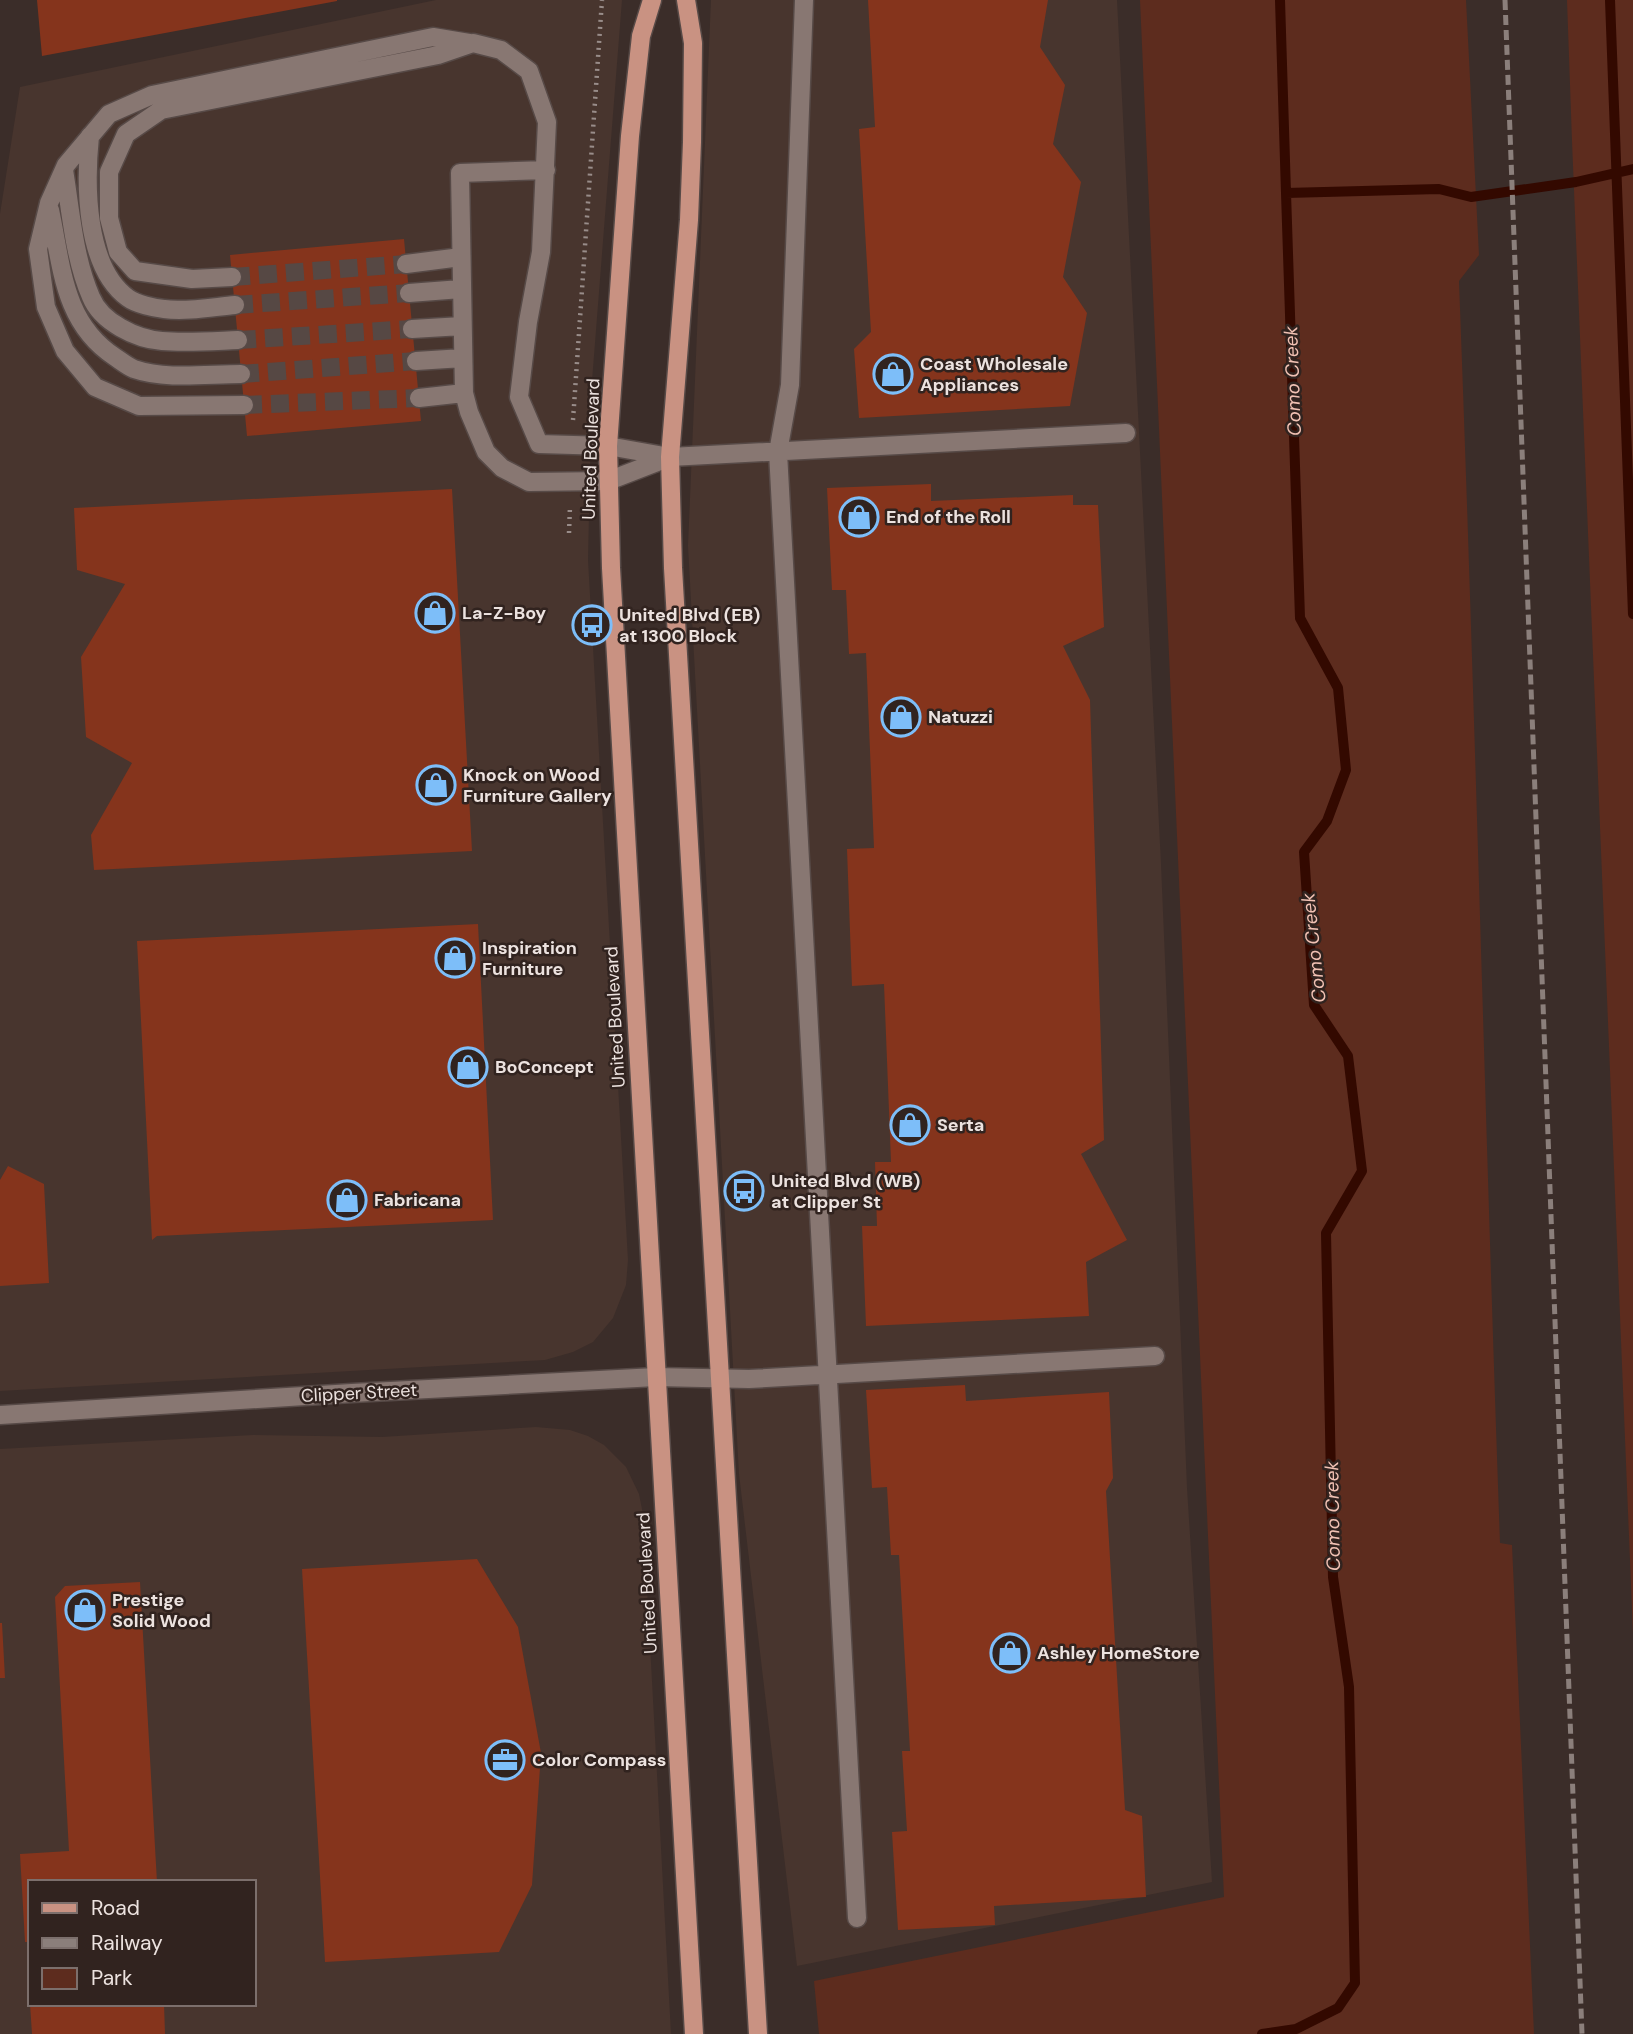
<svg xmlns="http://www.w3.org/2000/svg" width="1633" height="2034" font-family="'DM Sans',sans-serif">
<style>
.built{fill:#48352e;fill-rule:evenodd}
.green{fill:#5d2c1e}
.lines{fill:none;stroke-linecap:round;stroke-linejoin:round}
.stream{stroke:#330900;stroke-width:10}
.building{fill:#85341c}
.minor-tunnel{stroke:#564844;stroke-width:18;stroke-dasharray:18 9;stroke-linecap:butt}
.minor-casing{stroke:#574a47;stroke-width:21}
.major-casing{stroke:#574a47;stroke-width:21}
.path{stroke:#998d8a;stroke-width:4.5;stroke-dasharray:2 5;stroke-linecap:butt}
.minor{stroke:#887772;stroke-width:18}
.major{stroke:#c99282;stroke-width:18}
.rail{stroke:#8b7f7b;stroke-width:5;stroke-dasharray:10 5;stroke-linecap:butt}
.labels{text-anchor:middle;stroke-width:5;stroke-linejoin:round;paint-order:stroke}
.poi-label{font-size:18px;font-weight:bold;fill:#ece2df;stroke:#31231f;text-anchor:start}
.street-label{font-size:18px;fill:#ece2df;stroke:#31231f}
.water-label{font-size:19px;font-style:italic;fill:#f1c1b3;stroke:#31231f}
</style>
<rect width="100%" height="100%" fill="#3b2d29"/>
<path class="built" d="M436 0H622L592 381 588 560 628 1260 626 1285 613 1318 593 1342 573 1352 545 1360 0 1391V214L20 87Z
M711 0H1117L1161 864 1187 1488 1212 1882 797 1966 739 1474 688 546Z
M536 1427 570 1430 588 1436 604 1445 626 1467 639 1494 643 1514 671 2034H0V1449L253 1435 382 1437ZM30 1882H254V2004H30Z"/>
<path class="green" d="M1140 0H1466L1479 255 1459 281C1475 702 1485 1122 1500 1543L1512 1545 1534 2034H819L814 1981 1224 1897Z
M1567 0H1633V1634L1572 141Z"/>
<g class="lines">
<path class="stream" d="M1280 0 1286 193
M1610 0 1633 614
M1262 2034 1296 2029 1338 2008 1355 1983 1349 1687 1333 1577 1326 1233 1362 1171 1348 1056 1314 1005 1304 852 1327 821 1346 770 1338 688 1300 618 1286 193 1439 189 1471 197 1576 182 1633 169"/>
</g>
<path class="building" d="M37 0H337V1L42 56Z
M868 0H1048L1040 47 1065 85 1053 144 1081 182 1063 277 1087 313 1070 406 859 418 854 349 871 332 859 129 875 127Z
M404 239 421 421 247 436 230 255Z
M931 484V501L1073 495V505H1098L1104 627 1063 646 1090 700 1104 1140 1081 1154 1127 1240 1086 1262 1089 1316 866 1326 862 1226H877L875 1162H891L884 984 852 986 847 849 874 848 866 653 849 654 846 590H832L827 488Z
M452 489 472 851 94 870 91 835 132 763 86 737 81 657 125 584 77 570 74 508Z
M478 924 493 1220 157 1236 152 1240 137 941Z
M8 1166 44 1184 49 1283 0 1286V1180Z
M965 1385 966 1401 1109 1392 1113 1478 1106 1491 1125 1810 1142 1816 1146 1897 994 1906 995 1925 898 1930 892 1832 907 1831 902 1751H910L899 1555H891L887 1487 872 1488 866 1390Z
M477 1559 518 1627 541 1753 532 1885 499 1952 325 1962 302 1569Z
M140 1582 157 1882H30V1942H25L20 1854 69 1851 55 1597 65 1586Z
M0 1623H2L5 1678H0Z
M30 2004H164L165 2034H32Z"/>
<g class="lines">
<path class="minor-tunnel" d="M232 277 406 264
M235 305 409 293
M238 340 412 329
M241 374 416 361
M244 405 419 398"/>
<g class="minor-casing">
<path id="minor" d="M804 0 790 385 778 452 857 1918
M90 136C85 184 85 267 128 298 136 304 154 308 164 309 186 312 213 307 235 305
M64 170C71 212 74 258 91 297 101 322 136 339 162 341 187 343 213 341 238 340
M546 170 460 173 464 393 469 412 486 452 502 468 529 482 608 481 670 457
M50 210C62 266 63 323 115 357 121 361 127 366 134 369 166 380 207 374 241 374
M406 264 461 257
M232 277 192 279 135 271 118 252 109 218V172L126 134 161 110 438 55 473 43 501 50 529 71 547 122 541 252 528 322 519 397 539 444 608 446 670 457 1126 433
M409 293 461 289
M412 329 462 326
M416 361 463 358
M419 398 464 393
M244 405 139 406 95 387 65 351 46 307 38 249 49 203 66 165 109 114 152 95 433 37 469 43
M0 1415 352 1393 656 1377 749 1379 1155 1356"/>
</g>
<g class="major-casing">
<path id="major" d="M652 0 641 36 630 136 608 446 611 568 694 2034
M686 0 693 43 692 142 689 220 670 457 673 568 758 2034"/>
</g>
<path class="path" d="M573 420 602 0
M569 533 570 506"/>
<use href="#minor" class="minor"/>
<use href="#major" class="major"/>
<path class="rail" d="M1505 0 1582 2034"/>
</g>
<defs>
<g id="shop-ring" transform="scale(2.0125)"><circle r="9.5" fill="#31231f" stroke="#7dbef9" stroke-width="1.5"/><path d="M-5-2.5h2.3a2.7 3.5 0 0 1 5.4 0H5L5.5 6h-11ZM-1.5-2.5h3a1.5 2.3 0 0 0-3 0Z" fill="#7dbef9"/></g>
<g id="bus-ring" transform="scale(2.0125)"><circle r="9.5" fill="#31231f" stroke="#7dbef9" stroke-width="1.5"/><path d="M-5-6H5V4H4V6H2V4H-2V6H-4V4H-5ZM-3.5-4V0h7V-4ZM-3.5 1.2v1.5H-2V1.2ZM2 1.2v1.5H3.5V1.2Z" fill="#7dbef9"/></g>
<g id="office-ring" transform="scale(2.0125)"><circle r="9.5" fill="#31231f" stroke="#7dbef9" stroke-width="1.5"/><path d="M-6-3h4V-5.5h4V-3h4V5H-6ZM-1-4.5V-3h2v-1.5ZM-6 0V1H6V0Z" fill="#7dbef9"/></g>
</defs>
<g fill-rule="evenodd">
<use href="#shop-ring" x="893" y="374"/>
<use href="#shop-ring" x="859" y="517"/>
<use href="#shop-ring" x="435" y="613"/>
<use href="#bus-ring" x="592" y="625"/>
<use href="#shop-ring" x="901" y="717"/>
<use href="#shop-ring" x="436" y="785"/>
<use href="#shop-ring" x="455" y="958"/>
<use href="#shop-ring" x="468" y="1067"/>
<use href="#shop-ring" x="910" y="1125"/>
<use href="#bus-ring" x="744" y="1191"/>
<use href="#shop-ring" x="347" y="1200"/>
<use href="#shop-ring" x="85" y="1610"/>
<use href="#shop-ring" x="1010" y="1653"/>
<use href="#office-ring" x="505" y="1760"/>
</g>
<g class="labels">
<g class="poi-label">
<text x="920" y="370">Coast Wholesale<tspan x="920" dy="21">Appliances</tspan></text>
<text x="886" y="523">End of the Roll</text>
<text x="462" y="619">La-Z-Boy</text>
<text x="619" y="621">United Blvd (EB)<tspan x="619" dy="21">at 1300 Block</tspan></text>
<text x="928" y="723">Natuzzi</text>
<text x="463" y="781">Knock on Wood<tspan x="463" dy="21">Furniture Gallery</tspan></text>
<text x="482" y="954">Inspiration<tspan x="482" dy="21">Furniture</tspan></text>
<text x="495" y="1073">BoConcept</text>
<text x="937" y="1131">Serta</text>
<text x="771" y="1187">United Blvd (WB)<tspan x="771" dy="21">at Clipper St</tspan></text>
<text x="374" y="1206">Fabricana</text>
<text x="112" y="1606">Prestige<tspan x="112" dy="21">Solid Wood</tspan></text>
<text x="1037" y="1659">Ashley HomeStore</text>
<text x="532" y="1766">Color Compass</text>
</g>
<g class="street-label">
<text transform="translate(591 449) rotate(-88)" y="6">United Boulevard</text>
<text transform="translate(615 1017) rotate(-93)" y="6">United Boulevard</text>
<text transform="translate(359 1393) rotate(-3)" y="6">Clipper Street</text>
<text transform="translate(647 1583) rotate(-93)" y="6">United Boulevard</text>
</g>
<g class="water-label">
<text transform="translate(1292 381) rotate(-92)" y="7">Como Creek</text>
<text transform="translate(1313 948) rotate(-96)" y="7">Como Creek</text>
<text transform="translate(1332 1516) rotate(-91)" y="7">Como Creek</text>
</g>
</g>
<rect x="28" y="1880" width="228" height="126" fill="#31231f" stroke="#7c6f6c" stroke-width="2"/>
<rect x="42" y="1903" width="35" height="10" fill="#c99282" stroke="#7c6f6c" stroke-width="2"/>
<text x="91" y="1915" font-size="21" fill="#ece2df">Road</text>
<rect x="42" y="1938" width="35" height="10" fill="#8b7f7b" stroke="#7c6f6c" stroke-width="2"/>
<text x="91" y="1950" font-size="21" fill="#ece2df">Railway</text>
<rect x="42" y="1968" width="35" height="21" fill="#5d2c1e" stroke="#7c6f6c" stroke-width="2"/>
<text x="91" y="1985" font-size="21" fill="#ece2df">Park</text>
</svg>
